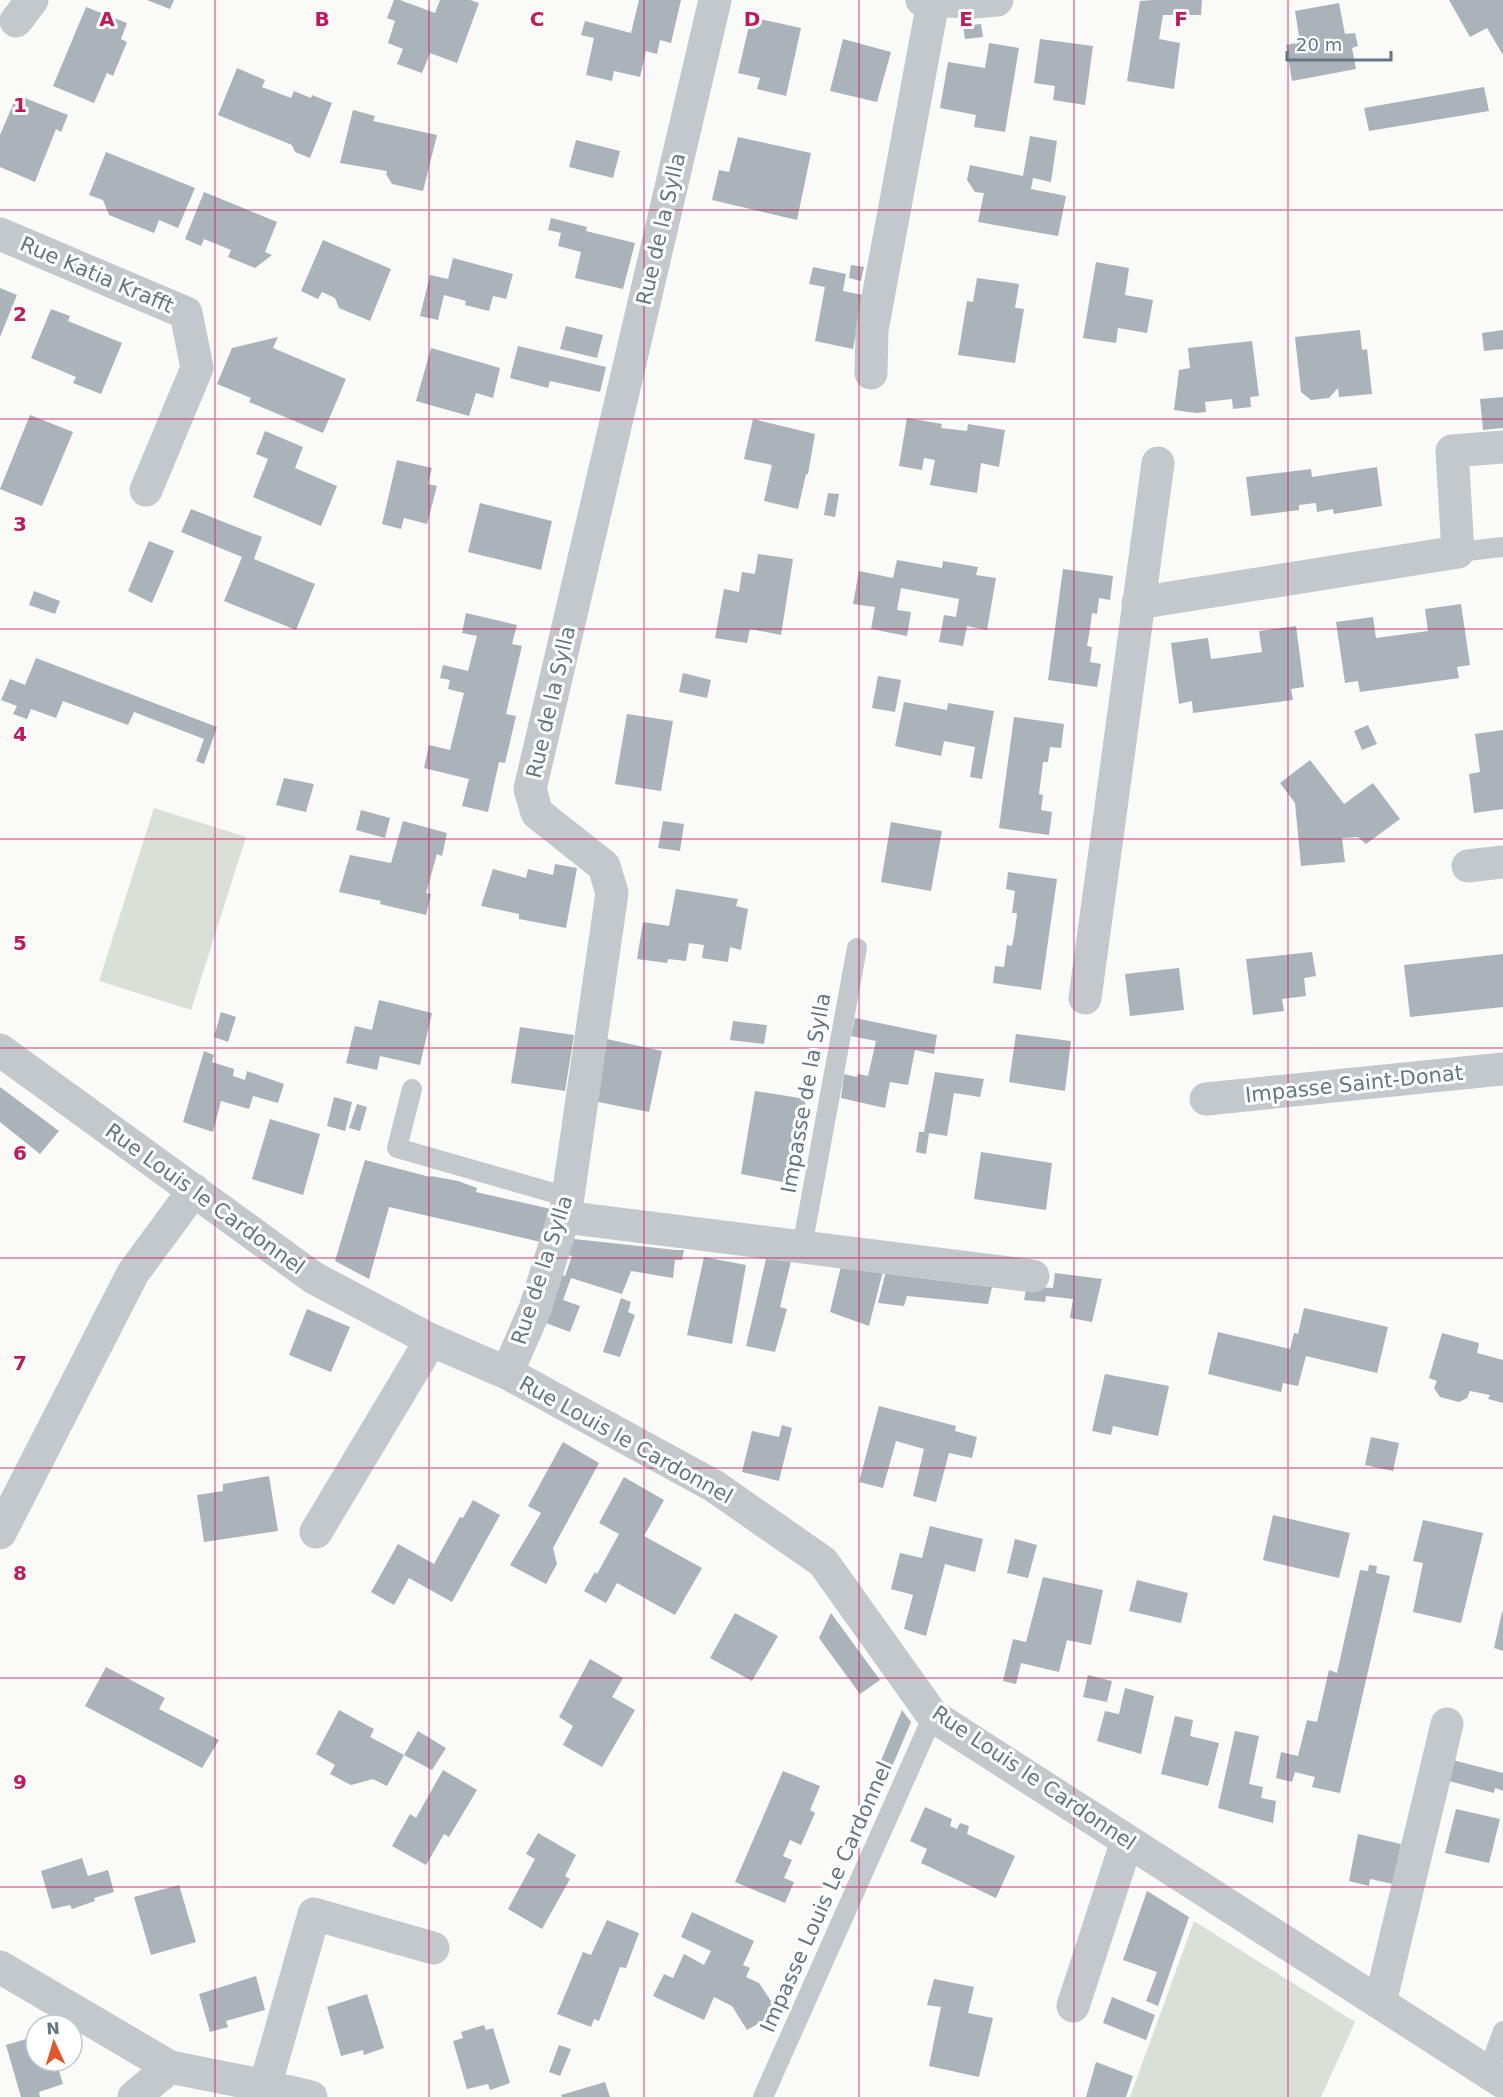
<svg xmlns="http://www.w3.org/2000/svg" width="1503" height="2097" font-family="'DejaVu Sans',sans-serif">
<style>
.green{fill:#dadfd7}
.building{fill:#aab3b9}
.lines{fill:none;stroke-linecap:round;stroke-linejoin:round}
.lane{stroke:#c3c8cc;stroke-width:20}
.street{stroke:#c3c8cc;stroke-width:33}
.grid{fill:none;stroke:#c2185b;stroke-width:1.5;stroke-opacity:0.55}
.labels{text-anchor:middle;stroke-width:6;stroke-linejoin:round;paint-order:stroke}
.street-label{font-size:21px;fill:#657683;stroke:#fff}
.grid-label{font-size:20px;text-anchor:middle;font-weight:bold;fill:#c2185b;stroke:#fff;stroke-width:6;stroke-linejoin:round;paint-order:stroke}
</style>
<rect width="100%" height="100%" fill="#fafaf8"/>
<path class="green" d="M154 808 246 837 191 1010 99 981Z
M1194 1921 1355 2022 1321 2097H1130Z"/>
<path class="building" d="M147 0H174L170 9Z
M394 0H400L435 13 440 0H470L479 3 457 63 430 53 422 73 397 64 403 49 388 43 395 21 387 18Z
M639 0H681L671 43 660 40 657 54 646 51 640 77 614 71 612 81 586 75 594 38 581 35 585 21 631 33Z
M1153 0H1202L1201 15H1163L1159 39 1180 43 1174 89 1127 81 1140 1Z
M1449 0H1503V55L1487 28 1470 37Z
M1339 3 1345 34 1355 33 1358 46 1352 48 1356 69 1292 81 1286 45 1300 42 1295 11Z
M86 7 127 23 121 39 127 42 113 76 107 73 94 103 53 86Z
M751 17 801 28 786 96 757 89 760 78 738 73Z
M981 24 983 37 965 39 963 26Z
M843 39 891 52 877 102 830 91Z
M1040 39 1093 46 1085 105 1053 100 1055 86 1034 83Z
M989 43 1019 48 1005 132 974 127 976 115 940 108 948 62 985 68Z
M237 68 265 80 262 87 291 98 294 91 311 98 312 95 332 103 310 158 295 152 292 145 218 115Z
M1484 87 1489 111 1369 131 1364 108Z
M17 95 68 115 61 132 56 129 35 182 0 167V135Z
M353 110 375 116 373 121 437 135 423 191 392 184 386 174 387 171 340 163Z
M1030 136 1057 141 1051 182 1033 178 1031 189 1066 196 1058 236 978 222 984 193 975 192 967 180 970 165 1023 176Z
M738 137 811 153 797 220 712 200 719 170 729 172Z
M576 140 620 151 613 178 569 167Z
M106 152 195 188 178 228 159 220 154 233 109 215 103 200 89 195Z
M204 192 277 222 265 252 272 255 255 268 228 257 231 250 204 239 201 246 185 239Z
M551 218 587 227 586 231 635 243 623 289 575 278 581 252 558 246 561 233 548 230Z
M323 240 391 269 370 321 339 308 335 298 322 292 318 299 301 291Z
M453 258 513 274 506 299 493 296 489 311 465 305 466 301 444 295 438 320 420 316 430 275 448 279Z
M1096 262 1129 268 1125 295 1153 300 1147 333 1118 328 1116 343 1083 338Z
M851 265 864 267 861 281 849 278Z
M813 267 846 274 843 291 863 295 853 349 815 341 825 287 809 284Z
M977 278 1019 284 1015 308 1024 309 1015 363 958 355 967 301 973 302Z
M0 288 17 295 0 337Z
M51 309 70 316 68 321 122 343 101 394 73 383 76 377 31 358Z
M566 326 603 335 597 358 560 349Z
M1360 330 1362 350 1367 349 1372 394 1339 397 1338 388 1329 398 1311 400 1301 392 1295 337Z
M1503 330V349L1484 351 1482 333Z
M278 337 273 348 346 379 323 433 249 402 251 398 217 384 232 348Z
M1252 341 1259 396 1250 397 1251 407 1233 409 1232 399 1205 402 1206 412 1196 413 1174 410 1179 370 1190 368 1188 348Z
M518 346 606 367 600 392 550 381 548 388 510 378Z
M431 348 500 368 493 398 476 393 469 416 416 401Z
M1503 397V428L1483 430 1480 399Z
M30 415 73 432 42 506 0 489Z
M907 418 942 424 941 428 967 431 968 424 1005 430 999 467 981 463 977 493 930 485 935 460 924 458 922 470 899 466Z
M753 419 815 434 808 474H806L798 509 764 501 772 465 744 459Z
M265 431 303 447 295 468 337 486 321 526 253 497 268 459 256 454Z
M397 460 432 468 428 484 437 486 427 524 404 518 401 529 382 524Z
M1377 467 1382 506 1334 514 1333 509 1317 512 1316 503 1299 505V510L1251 516 1246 477 1311 469 1312 477Z
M828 493 839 494 835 517 824 515Z
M480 503 552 521 541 570 468 552Z
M191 509 262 537 254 559 315 584 296 630 224 601 242 557 181 532Z
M149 541 174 551 152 603 128 591Z
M758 554 793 559 781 635 750 629 747 643 715 638 724 589 739 592 742 572 755 574Z
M897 560 942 568 943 561 978 567 976 575 996 578 987 630 967 626 963 646 939 642 944 615 956 617 959 599 901 588 897 610 911 612 907 636 871 629 875 607 853 604 859 571 893 578Z
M1063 569 1113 576 1110 600 1099 598 1097 614 1092 613 1090 629 1087 646 1092 647 1090 662 1101 664 1097 687 1048 680Z
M34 591 60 601 55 614 29 605Z
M1461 604 1470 665 1457 667 1459 678 1360 692 1358 681 1345 683 1336 622 1373 617 1376 638 1428 631 1425 609Z
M466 613 517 625 512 644 522 646 506 714 516 716 505 763 499 762 488 812 462 806 469 779 424 768 429 745 450 750 464 693 448 689 450 680 440 678 443 665 468 671 477 636 462 633Z
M1296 626 1304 687 1291 689 1293 700 1193 713 1192 701 1179 704 1171 643 1208 638 1211 659 1220 658 1262 652 1259 631Z
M36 658 217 727 204 764 196 761 204 739 134 712 128 725 63 701 56 718 31 709 27 719 13 714 17 706 1 700 10 679 25 685Z
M683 673 711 680 707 698 679 692Z
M878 676 901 680 895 712 872 708Z
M904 702 947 710 948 703 994 711 982 779 970 777 975 747 944 741 941 756 895 746Z
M627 714 673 721 661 791 615 784Z
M1014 717 1064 724 1061 748 1050 747 1048 762H1043L1039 794 1043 795 1041 810 1052 812 1049 835 999 828Z
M1368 725 1377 744 1362 750 1354 731Z
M1503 730V809L1474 813 1469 774 1480 772 1475 734Z
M1310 760 1344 804 1373 783 1400 819 1366 844 1358 837 1342 838 1345 862 1301 866 1295 803 1280 783Z
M284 778 314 784 306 812 276 805Z
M361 810 390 818 385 838 356 830Z
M403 821 447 833 442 856 437 854 426 893 431 894 426 915 380 904 381 901 339 892 350 855 391 863Z
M663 821 684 824 680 851 658 848Z
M891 822 942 831 931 891 881 882Z
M555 864 577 868 566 928 519 919V914L481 906 493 869 526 878 528 869 553 875Z
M1008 872 1057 879 1041 990 993 983 995 966 1004 967 1007 945 1012 946 1015 930 1017 913H1012L1015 891 1006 889Z
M676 889 738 899 736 906 748 909 741 950 730 947 728 962 702 958 704 945 689 943 686 961 668 959 667 963 637 959 643 922 669 926Z
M1312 952 1316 976 1304 978 1306 996 1282 999 1284 1011 1253 1015 1246 959Z
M1503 954V1007L1410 1017 1404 965Z
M1179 968 1184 1010 1130 1016 1125 974Z
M379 1000 432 1013 420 1065 380 1056 377 1070 346 1063 355 1026 372 1030Z
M221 1012 236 1017 228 1042 214 1037Z
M855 1018 937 1035 934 1054 915 1050 908 1085 890 1082 885 1108 841 1098 844 1074 857 1077 858 1074 868 1076 876 1041 851 1036Z
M733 1021 767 1025 764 1044 730 1040Z
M520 1027 574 1035 565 1091 511 1083Z
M1016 1034 1071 1041 1065 1091 1009 1082Z
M607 1039 662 1051 649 1112 593 1101Z
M204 1051 214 1055 212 1062 234 1069 233 1076 245 1080 247 1071 284 1084 278 1103 253 1096 249 1109 221 1101 213 1132 183 1122Z
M935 1072 984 1079 980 1097 954 1093 947 1136 929 1133 926 1154 916 1152 919 1132H924Z
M0 1087 59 1131 40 1154 0 1122Z
M755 1091 806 1099 792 1184 741 1174Z
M334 1097 352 1102 345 1131 327 1126Z
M357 1104 367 1107 360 1131 349 1128Z
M270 1119 320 1134 303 1195 252 1179Z
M981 1152 1052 1163 1046 1210 974 1199Z
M365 1160 430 1177 431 1176 458 1181 477 1188 476 1192 551 1209 541 1242 389 1207 369 1279 335 1261Z
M574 1239 676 1250H684L682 1260H675L673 1278 631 1271 622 1294 571 1278 563 1300 580 1306 570 1332 546 1323 562 1275 565 1276 572 1256 568 1255Z
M704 1257 746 1265 732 1344 687 1335Z
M766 1259 791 1261 780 1307 787 1309 775 1352 746 1346Z
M841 1266 883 1271 869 1326 830 1312Z
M886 1271 993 1283 988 1304 907 1296 904 1306 878 1303Z
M1055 1273 1102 1279 1092 1322 1070 1318 1073 1299 1046 1296 1045 1302 1024 1300 1027 1286 1053 1288Z
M621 1298 631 1302 628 1312 635 1315 620 1357 603 1352Z
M1304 1308 1388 1327 1377 1373 1306 1356 1298 1386 1283 1383 1281 1392 1208 1374 1218 1332 1290 1349 1294 1333 1298 1334Z
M307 1309 350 1327 331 1372 289 1355Z
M1442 1333 1479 1343 1477 1353 1503 1360V1403L1488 1399 1490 1395 1470 1391 1467 1398 1459 1402 1440 1397 1434 1388 1437 1381 1429 1378Z
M1105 1374 1169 1386 1158 1436 1113 1426 1111 1435 1092 1431Z
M879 1406 956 1426 955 1431 977 1437 972 1458 949 1453 936 1502 913 1496 924 1449 896 1441 883 1488 859 1482Z
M782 1425 792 1428 779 1481 742 1472 752 1431 779 1437Z
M1371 1437 1399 1443 1393 1471 1365 1465Z
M563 1442 599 1463 553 1548 557 1564 546 1584 510 1565 541 1513 528 1506Z
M269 1476 278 1531 204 1542 197 1495 223 1491V1484Z
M624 1477 664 1500 644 1536 702 1568 675 1615 617 1583 606 1603 584 1591 595 1572 597 1574 619 1534 599 1523Z
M473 1500 500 1515 452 1602 409 1578 394 1605 371 1592 398 1544 434 1564 460 1517 463 1518Z
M1273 1515 1350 1533 1339 1578 1263 1560Z
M1423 1520 1483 1533 1461 1623 1413 1612 1423 1563 1413 1561Z
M930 1526 983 1539 975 1572 945 1564 926 1636 904 1629 913 1595 891 1589 900 1553 922 1558Z
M1015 1539 1037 1545 1028 1578 1007 1573Z
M1369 1565 1377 1566 1376 1573 1390 1576 1340 1793 1312 1787 1315 1777 1295 1772 1292 1782 1276 1778 1281 1752 1298 1756 1307 1720 1317 1722 1329 1670 1337 1673 1360 1570 1368 1571Z
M1043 1577 1103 1590 1091 1645 1067 1640 1059 1672 1021 1663 1016 1684 1003 1681 1013 1639 1026 1642Z
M1137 1580 1188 1593 1181 1623 1129 1611Z
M1502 1612H1503V1651L1494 1648Z
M735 1613 778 1636 752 1681 710 1658Z
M831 1613 880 1680 860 1694 819 1638Z
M590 1659 623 1678 612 1697 635 1710 602 1767 563 1745 573 1726 559 1717Z
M106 1667 165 1698 159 1709 219 1740 202 1768 85 1706Z
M1088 1675 1112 1681 1107 1702 1083 1697Z
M1125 1688 1154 1696 1141 1754 1097 1741 1105 1711 1119 1714Z
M339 1710 374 1729 370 1737 404 1755 418 1731 446 1748 432 1770 404 1755 387 1786 373 1779 351 1785 330 1774 335 1765 316 1754Z
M902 1710 911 1722 888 1776 877 1770Z
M1175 1716 1193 1720 1190 1736 1219 1743 1208 1786 1161 1774Z
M1235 1731 1259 1736 1249 1784 1263 1787 1261 1798 1276 1801 1273 1823 1218 1808Z
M1453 1760 1503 1773V1791L1495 1788 1494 1793 1449 1781Z
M443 1770 477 1790 449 1837 444 1834 426 1865 392 1846 410 1814 416 1818Z
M783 1771 820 1786 810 1810 815 1813 801 1845 790 1840 783 1856 792 1860 784 1878 794 1882 785 1903 735 1882Z
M925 1807 952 1819 950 1826 957 1829 960 1823 969 1826 967 1834 1015 1856 996 1898 921 1863 927 1849 910 1841Z
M1456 1809 1500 1819 1489 1863 1445 1853Z
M538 1833 576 1855 565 1876 570 1879 542 1929 508 1909 535 1859 526 1854Z
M1358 1834 1401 1844 1393 1884 1370 1879 1369 1886 1349 1881Z
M82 1858 88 1876 108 1870 114 1892 94 1898 95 1901 72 1909 70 1905 52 1909 41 1871Z
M179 1885 196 1942 151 1955 134 1897Z
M1147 1891 1189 1917 1158 2006 1146 2001 1157 1972 1123 1960Z
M692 1912 754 1941 743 1965 750 1968 746 1977 759 1983 775 2007 770 2017 747 2030 732 2006 714 1997 704 2020 653 1996 664 1974 673 1978 684 1954 704 1965 711 1951 681 1937Z
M607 1920 639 1933 626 1968 620 1967 599 2021 594 2019 591 2027 557 2014 583 1952 591 1955Z
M256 1976 265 2010 226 2021 228 2027 210 2032 199 1994Z
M934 1979 974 1987 968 2013 993 2018 979 2077 929 2066 941 2007 927 2005Z
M367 1994 384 2048 364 2055 363 2050 341 2056 327 2007Z
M1112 1997 1155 2015 1146 2040 1103 2023Z
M484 2025 486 2030 493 2028 510 2083 490 2090 488 2084 467 2089 453 2041 463 2038 461 2032Z
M36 2036V2061H56L63 2084 39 2092 40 2097H21L6 2045Z
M559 2045 571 2049 560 2076 549 2072Z
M1096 2062 1133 2076 1126 2097H1086Z
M605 2082 610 2097H562L561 2095Z"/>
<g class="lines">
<path class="lane" d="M1458 552 1503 547
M412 1089 397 1148 568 1197
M802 1247 857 948
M1488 2072 1503 2031
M763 2097 933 1716"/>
<path class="street" d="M922 0 974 2 997 0
M16 21 32 0
M0 234 186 313 197 368 146 490
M871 373 872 330 933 2
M1138 603 1458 552 1452 451 1503 447
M1468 866 1503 862
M1085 998 1158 463
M0 1050 314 1278 431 1340 507 1373 714 1486 823 1562 933 1716 1503 2082
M1206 1099 1503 1069
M564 1217 1033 1276
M507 1373 535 1309 566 1210 612 893 604 866 537 813 530 789 715 0
M316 1532 431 1340
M0 1533 133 1273 194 1190
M0 1967 170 2067 265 2086 311 2097
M1380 2003 1447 1724
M1073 2006 1127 1841
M134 2097 170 2067
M262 2097 314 1914 433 1948"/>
</g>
<path class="grid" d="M215 0V2097M429 0V2097M644 0V2097M859 0V2097M1074 0V2097M1288 0V2097M0 210H1503M0 419H1503M0 629H1503M0 839H1503M0 1048H1503M0 1258H1503M0 1468H1503M0 1678H1503M0 1887H1503"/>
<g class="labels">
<g class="street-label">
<text transform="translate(661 229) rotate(-77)" y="7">Rue de la Sylla</text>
<text transform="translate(97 275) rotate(23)" y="7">Rue Katia Krafft</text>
<text transform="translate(551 702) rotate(-77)" y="7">Rue de la Sylla</text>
<text transform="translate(1354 1084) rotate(-6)" y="7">Impasse Saint-Donat</text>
<text transform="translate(806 1093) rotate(-80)" y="7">Impasse de la Sylla</text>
<text transform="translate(205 1199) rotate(36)" y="7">Rue Louis le Cardonnel</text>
<text transform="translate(542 1270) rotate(-72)" y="7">Rue de la Sylla</text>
<text transform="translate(626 1440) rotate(29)" y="7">Rue Louis le Cardonnel</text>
<text transform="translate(1034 1778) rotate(34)" y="7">Rue Louis le Cardonnel</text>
<text transform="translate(826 1897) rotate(-66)" y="7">Impasse Louis Le Cardonnel</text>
</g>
</g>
<g class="grid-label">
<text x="107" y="26">A</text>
<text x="322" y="26">B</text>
<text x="537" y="26">C</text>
<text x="752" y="26">D</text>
<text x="966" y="26">E</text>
<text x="1181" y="26">F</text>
<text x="20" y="112">1</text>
<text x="20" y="321">2</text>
<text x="20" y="531">3</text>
<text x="20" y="741">4</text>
<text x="20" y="950">5</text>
<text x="20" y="1160">6</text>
<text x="20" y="1370">7</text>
<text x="20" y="1580">8</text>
<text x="20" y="1789">9</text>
</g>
<g transform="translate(54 2043) rotate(356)"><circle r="28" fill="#ffffff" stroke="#c1c8cd" stroke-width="1.5"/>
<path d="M0-4.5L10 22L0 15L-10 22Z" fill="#e4572e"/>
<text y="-9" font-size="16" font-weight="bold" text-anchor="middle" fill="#657683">N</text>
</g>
<path d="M1287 51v9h104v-9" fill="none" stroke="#657683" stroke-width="3"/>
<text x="1296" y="51" font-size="18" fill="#657683" stroke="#ffffff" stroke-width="4.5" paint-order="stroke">20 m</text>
</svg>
